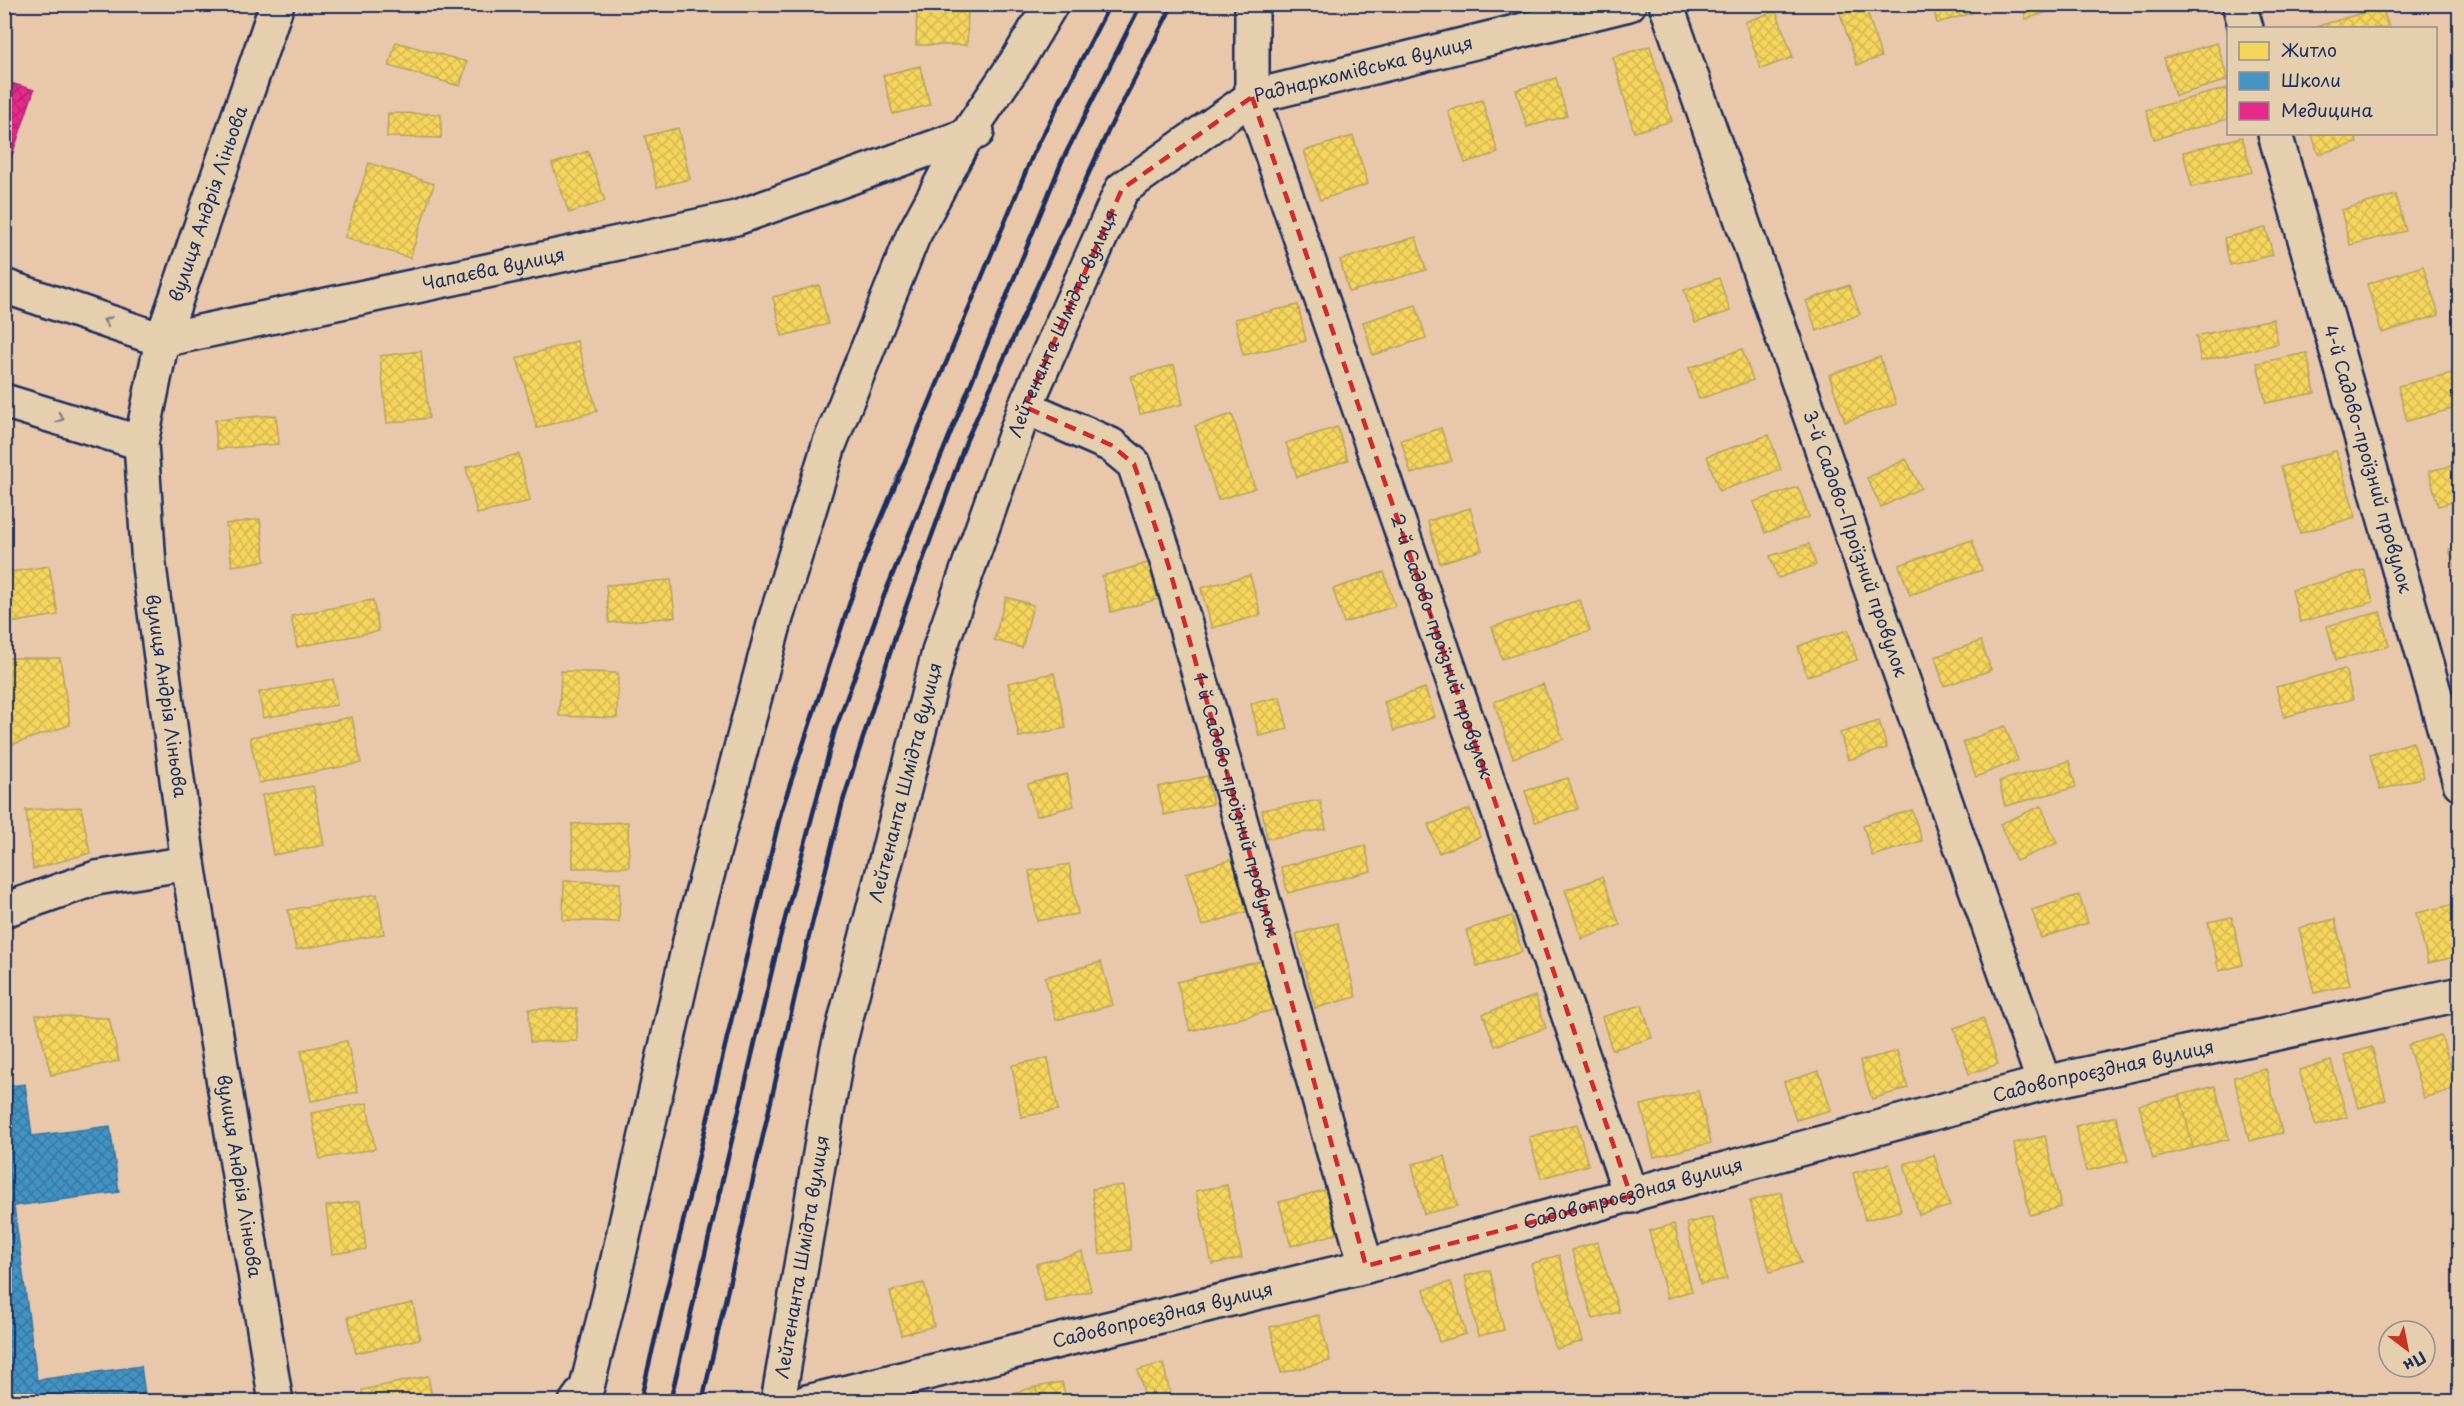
<svg xmlns="http://www.w3.org/2000/svg" width="2464" height="1406" font-family="'Playpen Sans',sans-serif">
<style>
.homes{fill:url(#homes-cross-hatch);stroke:#b4a35d;stroke-width:1.5}
.schools{fill:url(#schools-cross-hatch);stroke:#3775a5;stroke-width:1.5}
.health{fill:url(#health-cross-hatch);stroke:#aa2b7d;stroke-width:1.5}
.lines{fill:none;stroke-linecap:round;stroke-linejoin:round}
.street-casing{stroke:#1b2f5e;stroke-width:38}
.secondary-casing{stroke:#1b2f5e;stroke-width:38}
.street{stroke:#e6cfaf;stroke-width:33}
.secondary{stroke:#e6cfaf;stroke-width:33}
.rail{stroke:#1b2f5e;stroke-width:4.5}
.oneway{stroke:#807f86}
.marked{fill:none;stroke:#d62828;stroke-width:4.5;stroke-dasharray:12 8;stroke-linejoin:round}
.labels{text-anchor:middle;stroke-width:6;stroke-linejoin:round;paint-order:stroke}
.street-label{font-size:18px;fill:#1b2f5e;stroke:#e6cfaf}
</style>
<defs>
<pattern id="homes-cross-hatch" width="8" height="8" patternUnits="userSpaceOnUse" patternTransform="scale(1.5)"><rect width="8" height="8" fill="#f6d55c"/><path d="M0 0l8 8M0 8l8-8" fill="none" stroke="#d2b752"/></pattern>
<pattern id="schools-cross-hatch" width="8" height="8" patternUnits="userSpaceOnUse" patternTransform="scale(1.5)"><rect width="8" height="8" fill="#4393c3"/><path d="M0 0l8 8M0 8l8-8" fill="none" stroke="#3778a2"/></pattern>
<pattern id="health-cross-hatch" width="8" height="8" patternUnits="userSpaceOnUse" patternTransform="scale(1.5)"><rect width="8" height="8" fill="#e7298a"/><path d="M0 0l8 8M0 8l8-8" fill="none" stroke="#ba2474"/></pattern>
</defs>
<rect width="100%" height="100%" fill="#e8c7ab"/>
<filter id="ink" filterUnits="userSpaceOnUse"><feTurbulence type="fractalNoise" baseFrequency=".0167" numOctaves="2"/><feDisplacementMap in="SourceGraphic" scale="12" xChannelSelector="R" yChannelSelector="G"/><feConvolveMatrix kernelMatrix="1 2 1 2 8 2 1 2 1" color-interpolation-filters="sRGB"/></filter>
<g filter="url(#ink)">
<path class="homes" d="M917 4H968L967 45H916Z
M1837 4H1865L1881 57 1857 65Z
M1932 4H1970L1972 13 1937 23Z
M2022 4H2064L2065 6 2026 19Z
M2382 7 2389 28H2312Z
M1776 11 1793 57 1761 69 1745 22Z
M396 42 467 62 460 86 389 66Z
M2217 43 2228 80 2175 96 2164 58Z
M1650 46 1672 121 1634 132 1613 57Z
M920 66 930 105 893 114 883 75Z
M1556 78 1567 116 1527 127 1516 90Z
M2228 88V119L2154 139 2146 110Z
M1482 100 1498 153 1465 163 1448 111Z
M388 113 441 114V138L387 137Z
M678 128 690 179 657 187 645 136Z
M2312 134H2355L2357 143 2318 154Z
M1353 136 1368 184 1320 200 1304 151Z
M2242 137 2252 172 2192 187 2183 152Z
M588 151 605 201 569 213 552 164Z
M369 163 434 184 410 258 345 237Z
M2396 195 2406 231 2350 245 2341 210Z
M2266 228 2273 255 2230 265 2224 238Z
M1416 237 1426 270 1349 292 1340 260Z
M2423 266 2439 315 2382 333 2367 284Z
M1719 278 1730 311 1695 323 1684 290Z
M819 285 828 324 782 336 773 297Z
M1849 285 1860 314 1817 331 1806 301Z
M1298 305 1306 341 1243 355 1235 319Z
M1416 305 1426 338 1373 355 1363 322Z
M2273 319 2278 344 2201 361 2196 336Z
M577 341 597 411 537 428 517 358Z
M1742 349 1753 380 1699 399 1689 368Z
M421 351 429 418 387 423 380 356Z
M2307 353 2315 393 2266 403 2257 363Z
M1880 357 1896 404 1845 422 1829 375Z
M1174 365 1183 404 1140 414 1131 376Z
M2460 371V407L2407 421 2398 386Z
M1232 414 1255 488 1218 500 1195 426Z
M276 415 279 444 217 449 215 420Z
M1337 427 1348 460 1297 477 1286 443Z
M1441 428 1452 461 1411 474 1401 440Z
M1769 435 1781 470 1719 491 1707 456Z
M2336 451 2356 517 2300 533 2281 467Z
M519 454 530 501 477 514 466 467Z
M1906 459 1921 488 1881 507 1867 478Z
M2460 464V500L2438 506 2429 471Z
M1798 487 1809 517 1765 533 1754 502Z
M1470 508 1482 550 1440 563 1428 521Z
M260 519 265 561 232 566 226 524Z
M1972 540 1982 570 1910 595 1899 565Z
M1809 544 1816 565 1778 578 1770 556Z
M2460 546V579L2449 550Z
M1148 563 1158 599 1111 612 1102 576Z
M49 566 58 615 4 624V573Z
M2364 570 2373 602 2300 622 2292 590Z
M1384 572 1395 606 1344 623 1333 589Z
M1250 575 1261 615 1212 628 1201 588Z
M671 580 675 617 609 623 606 585Z
M1006 597 1033 605 1022 648 994 640Z
M373 600 379 631 297 647 291 616Z
M1580 600 1590 631 1502 659 1492 627Z
M2380 612 2389 646 2336 660 2327 626Z
M1848 630 1857 660 1807 676 1798 646Z
M1981 641 1991 670 1944 686 1935 657Z
M8 658H60L70 725 11 745Z
M2345 669 2353 699 2284 717 2276 687Z
M561 671 618 673 617 718 559 716Z
M1054 673 1066 728 1019 737 1008 683Z
M333 679 337 705 263 718 259 692Z
M1543 684 1563 739 1513 758 1494 702Z
M1425 688 1435 717 1394 731 1384 702Z
M1280 697 1288 729 1259 736 1251 704Z
M352 717 361 763 259 783 250 737Z
M1879 721 1887 748 1848 760 1840 733Z
M2005 726 2018 760 1976 777 1963 742Z
M2413 742 2424 777 2380 790 2370 755Z
M2069 761 2076 787 2005 806 1999 781Z
M1067 774 1074 806 1036 816 1028 784Z
M1207 776 1213 804 1164 815 1158 787Z
M1568 778 1578 809 1535 822 1525 791Z
M313 786 324 845 273 855 262 795Z
M1320 800 1326 829 1267 839 1262 810Z
M2041 806 2057 843 2016 861 2000 824Z
M81 807 90 853 33 869 26 810Z
M1470 809 1480 837 1439 853 1428 825Z
M1912 810 1922 841 1872 856 1863 825Z
M628 822 629 867 573 868 572 824Z
M1365 845 1371 871 1288 893 1281 867Z
M1233 859 1248 911 1202 926 1186 873Z
M1069 864 1078 914 1037 921 1029 871Z
M1602 877 1620 925 1582 939 1565 890Z
M564 881 620 883 619 922 563 920Z
M377 894 384 934 296 950 288 910Z
M2079 895 2088 923 2041 938 2032 910Z
M2460 903V956L2428 963 2416 913Z
M1512 916 1522 952 1477 966 1466 930Z
M2232 917 2243 965 2219 971 2208 922Z
M2335 919 2350 985 2314 993 2299 928Z
M1337 923 1356 997 1315 1008 1296 934Z
M1265 960 1277 1009 1190 1031 1177 982Z
M1101 962 1113 1005 1056 1020 1045 977Z
M1535 996 1546 1028 1495 1046 1483 1014Z
M1642 1005 1652 1038 1612 1050 1602 1017Z
M577 1008V1041L530 1042 529 1009Z
M36 1015 109 1018 119 1061 51 1075Z
M1983 1018 1998 1064 1969 1074 1954 1028Z
M2441 1035 2457 1088 2424 1098 2408 1045Z
M347 1041 358 1092 311 1101 301 1050Z
M2372 1047 2386 1100 2359 1108 2344 1055Z
M1897 1051 1908 1088 1872 1099 1860 1061Z
M1048 1058 1058 1110 1021 1117 1012 1065Z
M2331 1061 2347 1117 2316 1126 2299 1070Z
M2266 1069 2282 1133 2249 1141 2234 1077Z
M1819 1071 1831 1110 1796 1120 1784 1082Z
M2215 1086 2229 1139 2193 1148 2180 1095Z
M1698 1091 1711 1143 1654 1157 1641 1105Z
M2180 1095 2193 1148 2153 1159 2139 1105Z
M367 1103 375 1149 320 1159 311 1113Z
M2116 1116 2128 1161 2086 1171 2075 1126Z
M1577 1124 1588 1165 1541 1178 1529 1137Z
M2045 1136 2061 1207 2030 1215 2014 1143Z
M1934 1155 1950 1206 1919 1215 1904 1164Z
M1445 1156 1457 1206 1424 1214 1412 1164Z
M1889 1164 1901 1211 1865 1220 1853 1173Z
M1123 1185 1131 1250 1100 1254 1092 1189Z
M1227 1185 1242 1258 1212 1264 1196 1191Z
M1328 1189 1340 1233 1291 1246 1279 1202Z
M1781 1192 1801 1263 1770 1272 1750 1201Z
M360 1201 366 1249 332 1254 326 1206Z
M1713 1217 1727 1279 1700 1284 1687 1223Z
M1674 1224 1692 1291 1667 1298 1649 1231Z
M1597 1242 1619 1312 1593 1319 1572 1250Z
M1082 1252 1091 1291 1045 1302 1036 1264Z
M1559 1255 1583 1341 1556 1349 1531 1264Z
M1490 1270 1504 1330 1478 1336 1465 1276Z
M1451 1282 1466 1334 1439 1342 1424 1289Z
M924 1283 934 1326 901 1335 890 1291Z
M413 1303 420 1339 356 1353 348 1317Z
M1319 1315 1330 1361 1281 1373 1270 1327Z
M1163 1363 1172 1402H1146L1138 1370Z
M428 1376 433 1402H364L362 1390Z
M1062 1382 1067 1402H1039L1036 1387Z
M1036 1387 1039 1402H1011L1009 1394Z"/>
<path class="schools" d="M25 1084 32 1136 110 1126 119 1192 14 1206 37 1380 141 1366 146 1402H4V1087Z"/>
<path class="health" d="M4 81 34 90 5 176H4Z"/>
<g class="lines">
<g class="street-casing">
<g id="street">
<path id="s1" d="M1252 4V97L1631 1196"/>
<path id="s2" d="M1666 4 2044 1083"/>
<path d="M2239 4 2246 28"/>
<path id="s3" d="M2275 134 2460 783"/>
<path id="s4" d="M162 340 736 218 977 132"/>
<path id="s5" d="M1025 407 1111 445 1134 464 1168 564 1366 1266"/>
<path d="M4 910 96 878 188 863"/>
<path d="M576 1402 587 1387 611 1290 693 928 775 621 829 445 913 236 967 135 1019 58 1051 4"/>
<path id="s6" d="M778 1402 837 1053 940 648 1025 407 1122 189 1252 97 1629 4"/>
<path id="s7" d="M807 1402 1366 1266 2044 1083 2460 994"/>
</g>
</g>
<g class="secondary-casing">
<g id="secondary">
<path d="M4 286 162 340"/>
<path d="M4 401 141 443"/>
<path id="s8" d="M276 1402 188 863 149 566 141 443 162 340 277 4"/>
</g>
</g>
<use href="#street" class="street"/>
<use href="#secondary" class="secondary"/>
<path class="rail" d="M640 1402 781 812 863 562 1034 152 1110 4
M670 1402 778 945 835 730 885 593 1062 161 1141 4
M702 1402 806 948 843 801 896 634 967 439 1109 129 1173 4"/>
</g>
<defs><path id="oneway-chevron" d="M-2-3.5L2.5 0L-2 3.5" fill="none" stroke-width="1.6" stroke-linecap="round" stroke-linejoin="round" transform="scale(1.5)"/></defs>
<g class="oneway">
<use href="#oneway-chevron" transform="translate(107 321) rotate(-161)"/>
<use href="#oneway-chevron" transform="translate(60 418) rotate(17)"/>
</g>
</g>
<path class="marked" d="M1252 97 1631 1196 1366 1266 1168 564 1134 464 1111 445 1025 407 1122 189Z"/>
<g class="labels">
<g class="street-label">
<text dy="6" stroke="none"><textPath href="#s6" startOffset="1540">Раднаркомівська вулиця</textPath></text>
<text dy="6" stroke="none"><textPath href="#s8" startOffset="1218">вулиця Андрія Ліньова</textPath></text>
<text dy="6" stroke="none"><textPath href="#s4" startOffset="339">Чапаєва вулиця</textPath></text>
<text dy="6" stroke="none"><textPath href="#s6" startOffset="1119">Лейтенанта Шмідта вулиця</textPath></text>
<text dy="6" stroke="none"><textPath href="#s3" startOffset="338">4-й Садово-проїзний провулок</textPath></text>
<text dy="6" stroke="none"><textPath href="#s2" startOffset="572">3-й Садово-Проїзний провулок</textPath></text>
<text dy="6" stroke="none"><textPath href="#s1" startOffset="674">2-й Садово-проїзний провулок</textPath></text>
<text transform="translate(166 696) rotate(82)" y="6">вулиця Андрія Ліньова</text>
<text dy="6" stroke="none"><textPath href="#s6" startOffset="633">Лейтенанта Шмідта вулиця</textPath></text>
<text dy="6" stroke="none"><textPath href="#s5" startOffset="480">1-й Садово-проїзний провулок</textPath></text>
<text dy="6" stroke="none"><textPath href="#s7" startOffset="1338">Садовопроєздная вулиця</textPath></text>
<text transform="translate(239 1176) rotate(81)" y="6">вулиця Андрія Ліньова</text>
<text dy="6" stroke="none"><textPath href="#s7" startOffset="852">Садовопроєздная вулиця</textPath></text>
<text dy="6" stroke="none"><textPath href="#s6" startOffset="147">Лейтенанта Шмідта вулиця</textPath></text>
<text dy="6" stroke="none"><textPath href="#s7" startOffset="366">Садовопроєздная вулиця</textPath></text>
</g>
</g>
<rect width="2464" height="1406" fill="none" stroke="#e6cfaf" stroke-width="24"/>
<rect x="12" y="12" width="2440" height="1382" fill="none" stroke="#1b2f5e" stroke-width="2" filter="url(#ink)"/>
<rect x="2227" y="27" width="210" height="108" fill="#e6cfaf" stroke="#958f8f" stroke-width="1.5"/>
<rect x="2239" y="42" width="30" height="18" fill="#f6d55c" stroke="#958f8f" stroke-width="1.5"/>
<text x="2281" y="57" font-size="18" fill="#1b2f5e">Житло</text>
<rect x="2239" y="72" width="30" height="18" fill="#4393c3" stroke="#958f8f" stroke-width="1.5"/>
<text x="2281" y="87" font-size="18" fill="#1b2f5e">Школи</text>
<rect x="2239" y="102" width="30" height="18" fill="#e7298a" stroke="#958f8f" stroke-width="1.5"/>
<text x="2281" y="117" font-size="18" fill="#1b2f5e">Медицина</text>
<g transform="translate(2407 1349) rotate(148)"><circle r="28" fill="#e6cfaf" stroke="#958f8f" stroke-width="1.5"/>
<path d="M0-4.5L10 22L0 15L-10 22Z" fill="#c8321e"/>
<text y="-9" font-size="16" font-weight="bold" text-anchor="middle" fill="#1b2f5e">Пн</text>
</g>
</svg>
